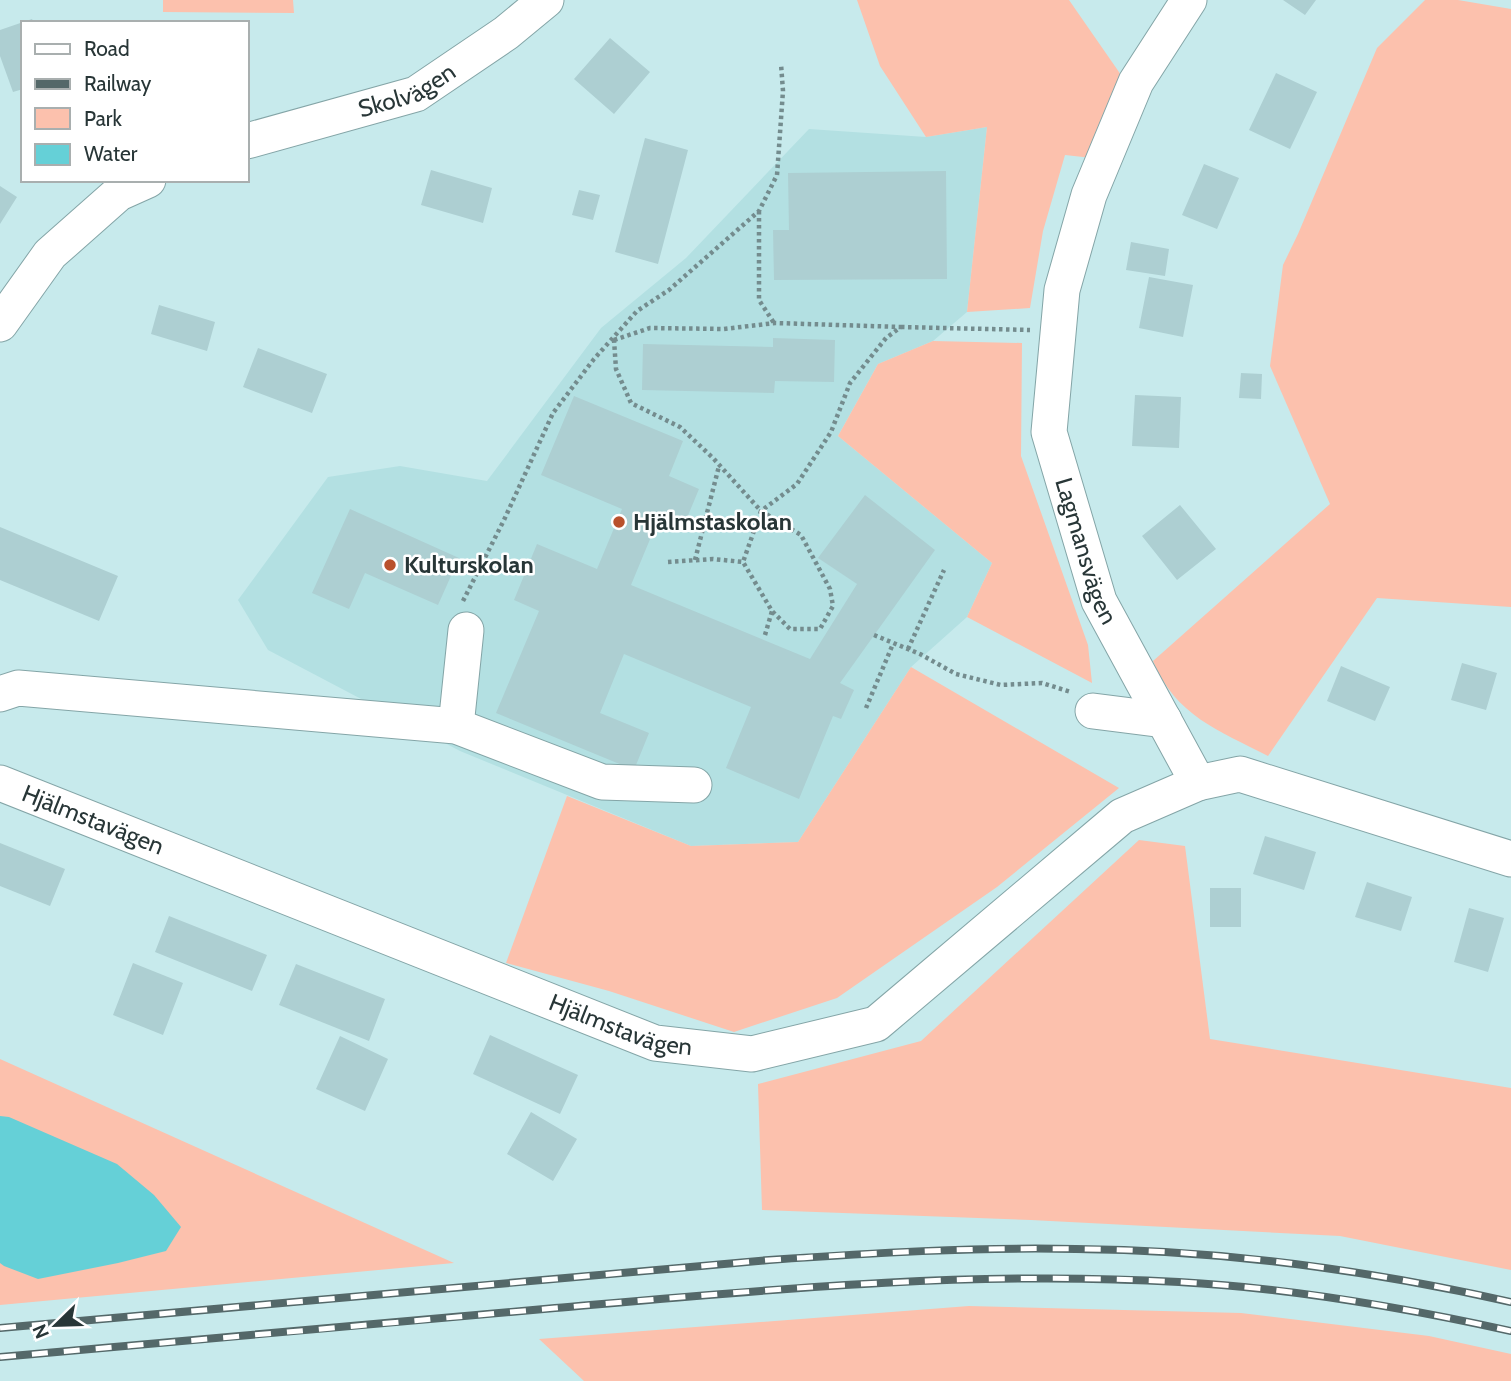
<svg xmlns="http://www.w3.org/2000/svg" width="1511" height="1381" font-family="Cabin,sans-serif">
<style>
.built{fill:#b3e0e2}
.green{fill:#fcc1ad}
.water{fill:#65d0d7}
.building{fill:#adcfd2}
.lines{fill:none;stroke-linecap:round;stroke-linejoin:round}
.minor-casing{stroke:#84a5a7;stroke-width:37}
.path{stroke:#748c8e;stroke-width:4.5;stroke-dasharray:3.5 3.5;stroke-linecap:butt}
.minor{stroke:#fff;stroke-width:35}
.rail-casing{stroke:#546869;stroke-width:8}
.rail{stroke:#fff;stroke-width:5;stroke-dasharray:16;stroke-linecap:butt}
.poi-dot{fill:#b9512c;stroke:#fff;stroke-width:2.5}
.labels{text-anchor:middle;stroke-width:5;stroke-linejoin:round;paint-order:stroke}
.street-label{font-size:24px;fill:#283637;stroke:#fff}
.poi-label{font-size:24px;font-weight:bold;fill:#283637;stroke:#fff;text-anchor:start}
</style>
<rect width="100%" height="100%" fill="#c7eaec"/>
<path class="built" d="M987 127 967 312 933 341 878 364 838 436 992 563 967 617 911 667 798 842 691 846 460 751 268 650 238 600 328 477 400 466 487 481 601 328 686 258 809 129 926 137Z"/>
<path class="green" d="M163 0H293L294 13 163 12Z
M857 0H1069L1128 85 1092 158 1065 155 1043 231 1030 308 967 312 987 127 926 137 880 66Z
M1425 0H1458L1511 9V607L1377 598 1268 756C1218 730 1176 716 1153 661L1330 504 1270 366 1283 265 1298 234 1377 48Z
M933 341 1022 343 1021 456 1088 645 1092 683 967 617 992 563 838 436 878 364Z
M911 667 1119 788 997 887 837 998 734 1032 609 991 506 963 567 796 691 846 798 842Z
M1139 840 1185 846 1210 1039 1511 1088V1270L1340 1236 1031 1220 762 1210 758 1084 921 1041Z
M0 1059 454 1263 0 1305Z
M969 1306 1241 1313 1429 1336 1511 1354V1381H584L539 1339Z"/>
<path class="water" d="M0 1116 9 1117 117 1164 154 1195 181 1227 166 1251 118 1263 38 1279 4 1266 0 1263Z"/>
<path class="building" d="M1283 0H1316L1305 15Z
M32 19 34 23H23V89L13 92 0 56V30Z
M610 38 650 72 614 114 574 79Z
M1276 73 1317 92 1290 149 1249 130Z
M645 138 688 150 658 264 615 252Z
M1204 164 1239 178 1217 229 1182 215Z
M431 170 492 188 483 223 421 205Z
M946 171 947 279 774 280 773 230H789L788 173Z
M0 186 17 197 0 224Z
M579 190 600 195 593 220 572 215Z
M1131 242 1169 249 1165 276 1126 270Z
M1149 277 1193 285 1183 337 1139 328Z
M159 305 215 322 207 351 151 334Z
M773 338 835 340 834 382 775 381 774 393 642 390 643 344 773 347Z
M258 348 327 374 312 413 243 387Z
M1241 373 1262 374 1261 399 1239 398Z
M1135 395 1181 397 1179 448 1132 446Z
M574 396 683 441 669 476 699 489 682 530 658 520 631 585 810 659 857 584 818 558 865 495 935 550 840 683 854 690 841 719 833 716 799 799 726 768 751 707 624 654 600 713 649 733 634 770 496 713 539 611 514 600 537 544 597 569 622 509 541 475Z
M1180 505 1216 549 1177 580 1142 536Z
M350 509 459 558 438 605 365 573 349 609 312 593Z
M0 527 118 576 99 621 0 580Z
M1462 663 1497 673 1486 710 1451 700Z
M1341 666 1390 687 1375 721 1327 701Z
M1265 836 1316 852 1304 890 1253 874Z
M0 843 65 869 50 906 0 886Z
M1367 882 1412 897 1401 931 1355 917Z
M1210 888H1241V927H1210Z
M1469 908 1504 918 1488 972 1454 962Z
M169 916 267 955 252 991 155 952Z
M133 963 183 983 163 1035 113 1015Z
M296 964 385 999 369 1041 279 1005Z
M490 1035 578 1075 560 1114 473 1074Z
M340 1036 388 1059 365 1111 316 1089Z
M531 1112 577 1139 553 1181 507 1154Z"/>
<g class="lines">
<g class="minor-casing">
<g id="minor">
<path id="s1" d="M1189 0 1136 82 1089 195 1062 290 1049 432 1099 601 1198 783 1240 774 1511 859"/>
<path id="s2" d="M247 141 416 94 506 33 546 0"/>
<path d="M0 324 50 254 119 193 148 180"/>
<path d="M0 694 18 688 456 726 602 782 694 785"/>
<path d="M1093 711 1164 720"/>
<path d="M456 726 466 630"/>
<path id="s3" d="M0 783 655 1043 752 1054 876 1024 1122 816 1198 783"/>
</g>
</g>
<path class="path" d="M759 211V300L774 323
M901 327 1030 330
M614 340 650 328 724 329 775 323 901 327 886 338 850 383 831 432 797 484 761 511 743 562 772 611 790 629H820L833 606 830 589 801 535 761 511 713 458 680 427 631 403 616 369 614 340
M695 560 719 466
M668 562 713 559 743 562
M463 601 504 520 553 413 594 359 637 311 669 290 759 211 777 175 783 91 781 64
M765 635 772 611
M874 635 920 654 956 674 1001 685 1042 683 1071 692
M908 649 944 570
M866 708 893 644"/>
<use href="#minor" class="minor"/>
<g class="rail-casing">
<path id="rail" d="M0 1328 769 1260C871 1253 973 1247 1076 1249 1223 1250 1368 1270 1511 1302
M0 1357C185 1341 370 1325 555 1308 763 1290 970 1270 1179 1282 1291 1288 1402 1307 1511 1331"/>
</g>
<use href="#rail" class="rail"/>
</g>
<g class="poi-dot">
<circle cx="619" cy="522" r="7"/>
<circle cx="390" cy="565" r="7"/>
</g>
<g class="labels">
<g class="street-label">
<text dy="8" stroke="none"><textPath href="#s2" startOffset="168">Skolvägen</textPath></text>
<text dy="8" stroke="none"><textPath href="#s1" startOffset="586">Lagmansvägen</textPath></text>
<text dy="8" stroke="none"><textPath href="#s3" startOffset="100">Hjälmstavägen</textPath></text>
<text dy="8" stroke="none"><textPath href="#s3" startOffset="667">Hjälmstavägen</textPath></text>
</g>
<g class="poi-label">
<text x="633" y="530">Hjälmstaskolan</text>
<text x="404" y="573">Kulturskolan</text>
</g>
</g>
<rect x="21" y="21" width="228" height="161" fill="#ffffff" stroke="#a9afaf" stroke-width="2"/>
<rect x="35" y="44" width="35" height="10" fill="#ffffff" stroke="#a9afaf" stroke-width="2"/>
<text x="84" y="56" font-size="21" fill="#283637">Road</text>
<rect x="35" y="79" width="35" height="10" fill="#546869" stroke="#a9afaf" stroke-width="2"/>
<text x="84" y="91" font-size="21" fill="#283637">Railway</text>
<rect x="35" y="108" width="35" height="21" fill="#fcc1ad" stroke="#a9afaf" stroke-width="2"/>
<text x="84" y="126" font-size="21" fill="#283637">Park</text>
<rect x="35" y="144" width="35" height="21" fill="#65d0d7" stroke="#a9afaf" stroke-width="2"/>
<text x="84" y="161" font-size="21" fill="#283637">Water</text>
<g transform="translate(56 1325) rotate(247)" stroke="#ffffff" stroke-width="5" paint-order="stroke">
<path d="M0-5L12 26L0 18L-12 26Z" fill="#283637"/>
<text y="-10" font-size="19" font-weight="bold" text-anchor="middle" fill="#283637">N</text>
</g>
</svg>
